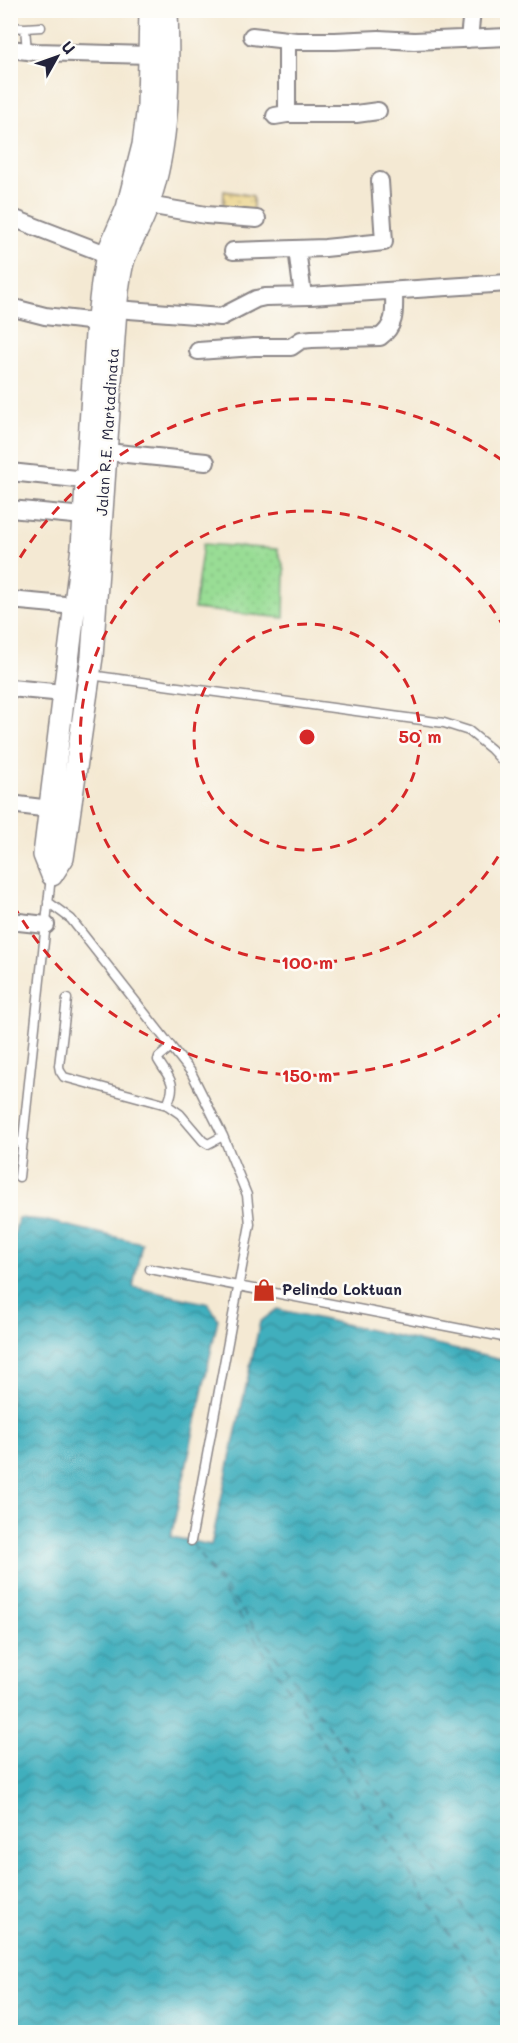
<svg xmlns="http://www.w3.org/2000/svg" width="518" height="2043" font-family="Mali,sans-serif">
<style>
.grass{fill:url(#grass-dots);stroke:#5e8068;stroke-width:1.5}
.sand{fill:url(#sand-dots);stroke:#887e6c;stroke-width:1.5}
.water{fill:url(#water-waves);stroke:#32687c;stroke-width:1.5}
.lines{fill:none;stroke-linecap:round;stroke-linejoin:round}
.ferry{stroke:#306176;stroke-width:1.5;stroke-dasharray:8 6;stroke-linecap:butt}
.service-casing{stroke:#8b8687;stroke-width:11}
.minor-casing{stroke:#8b8687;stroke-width:20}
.tertiary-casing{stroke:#8b8687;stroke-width:24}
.service{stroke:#fff;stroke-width:8}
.minor{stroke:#fff;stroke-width:16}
.tertiary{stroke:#fff;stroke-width:21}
.ring{fill:none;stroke:#d62828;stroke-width:3;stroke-dasharray:10 8}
.labels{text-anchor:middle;stroke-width:5;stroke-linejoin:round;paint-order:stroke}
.street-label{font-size:15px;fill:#22223b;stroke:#fdfcf7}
.poi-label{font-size:15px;font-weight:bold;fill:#22223b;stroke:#fdfcf7;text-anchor:start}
.centre{fill:#d62828;stroke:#fdfcf7;stroke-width:3}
.ring-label{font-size:18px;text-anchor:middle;font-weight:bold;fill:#d62828;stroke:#fdfcf7;stroke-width:5;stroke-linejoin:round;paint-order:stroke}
</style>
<defs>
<pattern id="grass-dots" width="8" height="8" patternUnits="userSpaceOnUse" patternTransform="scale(1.5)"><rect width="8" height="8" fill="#99dd95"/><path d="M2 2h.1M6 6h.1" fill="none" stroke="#84bd81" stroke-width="1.8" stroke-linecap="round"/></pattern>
<pattern id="sand-dots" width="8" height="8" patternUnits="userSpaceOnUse" patternTransform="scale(1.5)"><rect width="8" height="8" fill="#eeda9e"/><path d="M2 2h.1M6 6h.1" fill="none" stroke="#ccbb89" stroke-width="1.8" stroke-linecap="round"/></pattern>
<pattern id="water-waves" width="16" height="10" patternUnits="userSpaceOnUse" patternTransform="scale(1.5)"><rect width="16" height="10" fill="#41afbd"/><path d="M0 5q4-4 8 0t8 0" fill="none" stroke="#368e9b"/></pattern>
</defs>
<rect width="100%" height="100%" fill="#fdfcf7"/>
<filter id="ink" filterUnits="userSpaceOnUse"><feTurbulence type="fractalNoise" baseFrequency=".0167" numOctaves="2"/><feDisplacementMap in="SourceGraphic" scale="12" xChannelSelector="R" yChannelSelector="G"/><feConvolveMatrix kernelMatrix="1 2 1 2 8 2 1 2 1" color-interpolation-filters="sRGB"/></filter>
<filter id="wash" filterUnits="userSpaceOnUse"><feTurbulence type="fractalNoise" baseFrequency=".008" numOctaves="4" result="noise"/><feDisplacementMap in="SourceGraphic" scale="24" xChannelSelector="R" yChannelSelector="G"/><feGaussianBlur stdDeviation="1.35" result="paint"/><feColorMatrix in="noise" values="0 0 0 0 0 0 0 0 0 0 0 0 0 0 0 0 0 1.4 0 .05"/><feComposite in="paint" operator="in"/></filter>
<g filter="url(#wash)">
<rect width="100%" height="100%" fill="#f4e9d3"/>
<path class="grass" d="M203 544 277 549 285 570 284 618 194 609Z"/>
<path class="sand" d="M224 191 253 196V216L223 212Z"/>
<path class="water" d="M18 1218 43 1220 142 1243 133 1287 209 1304 218 1319 171 1537 211 1545 260 1322 277 1309 507 1361V2032H11L10 1253Z"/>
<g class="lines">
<path class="ferry" d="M192 1543 508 2024
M200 1554 508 1967"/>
</g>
</g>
<g filter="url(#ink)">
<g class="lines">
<g class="service-casing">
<path id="service" d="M10 27 25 28 27 51
M25 28 41 27
M90 675 444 723 469 731 491 749 508 767
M48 902 71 919 191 1072 223 1136 247 1195 250 1224 191 1541
M67 999 59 1066 60 1071 64 1077 167 1105C178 1082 169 1079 158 1060L159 1057 171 1047
M167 1105 180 1114 203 1141 208 1144 223 1136
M10 1142H23
M19 1177 51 876
M150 1269 508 1338"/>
</g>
<g class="minor-casing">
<path id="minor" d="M252 36 296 41H335L379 39 414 41 508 37
M469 39 472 10
M10 49 36 52 150 55
M287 114V40
M275 116 287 114H356L378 111
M148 205 206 215 257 219
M10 217 119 259
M297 249 303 296
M233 251 325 248 384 242 380 181
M10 307 45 316 97 322
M116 309 221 317 256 299 265 297 310 296 508 283
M198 351 254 347H291L301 340 312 339 380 337C397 325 394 309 394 291
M107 452 206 462
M10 472 86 480
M10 509 84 516
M10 600 75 606
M10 688 64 693
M10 804 50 809
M10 921 46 925"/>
</g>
<g class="tertiary-casing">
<path id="tertiary" d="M52 875 63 858 92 657 116 309C118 293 119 275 124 259 131 241 142 224 148 205 170 143 169 76 167 10
M52 875 44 855 82 547 96 334 102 283 107 254 127 208 143 145 148 106 150 10"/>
</g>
<use href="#service" class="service"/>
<use href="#minor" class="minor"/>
<use href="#tertiary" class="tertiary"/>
</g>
</g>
<g class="ring">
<circle cx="307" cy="737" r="113"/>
<path d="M507 841A226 226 0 1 1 507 633"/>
<path d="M506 1011A339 339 0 0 1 11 901M11 573A339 339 0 0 1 506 463"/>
</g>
<defs>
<g id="shop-bare" transform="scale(1.8)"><path d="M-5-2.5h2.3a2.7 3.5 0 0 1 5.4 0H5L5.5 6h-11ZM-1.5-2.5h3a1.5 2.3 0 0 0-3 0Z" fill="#c8321e" stroke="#fdfcf7" stroke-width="2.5" paint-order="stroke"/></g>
</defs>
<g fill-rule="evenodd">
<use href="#shop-bare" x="264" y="1290"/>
</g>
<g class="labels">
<g class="street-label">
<text transform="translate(108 432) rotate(-86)" y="5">Jalan R.E. Martadinata</text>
</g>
<g class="poi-label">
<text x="282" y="1295">Pelindo Loktuan</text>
</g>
</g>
<circle cx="307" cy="737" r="9" class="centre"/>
<g class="ring-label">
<text x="420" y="743">50 m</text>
<text x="307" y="969">100 m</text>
<text x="307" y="1082">150 m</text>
</g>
<rect width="518" height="2043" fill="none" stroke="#fdfcf7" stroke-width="36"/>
<g transform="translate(57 57) rotate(50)" stroke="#fdfcf7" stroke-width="4.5" paint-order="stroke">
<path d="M0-4.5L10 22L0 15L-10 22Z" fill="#22223b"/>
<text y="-9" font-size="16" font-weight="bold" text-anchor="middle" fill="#22223b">U</text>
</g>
</svg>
